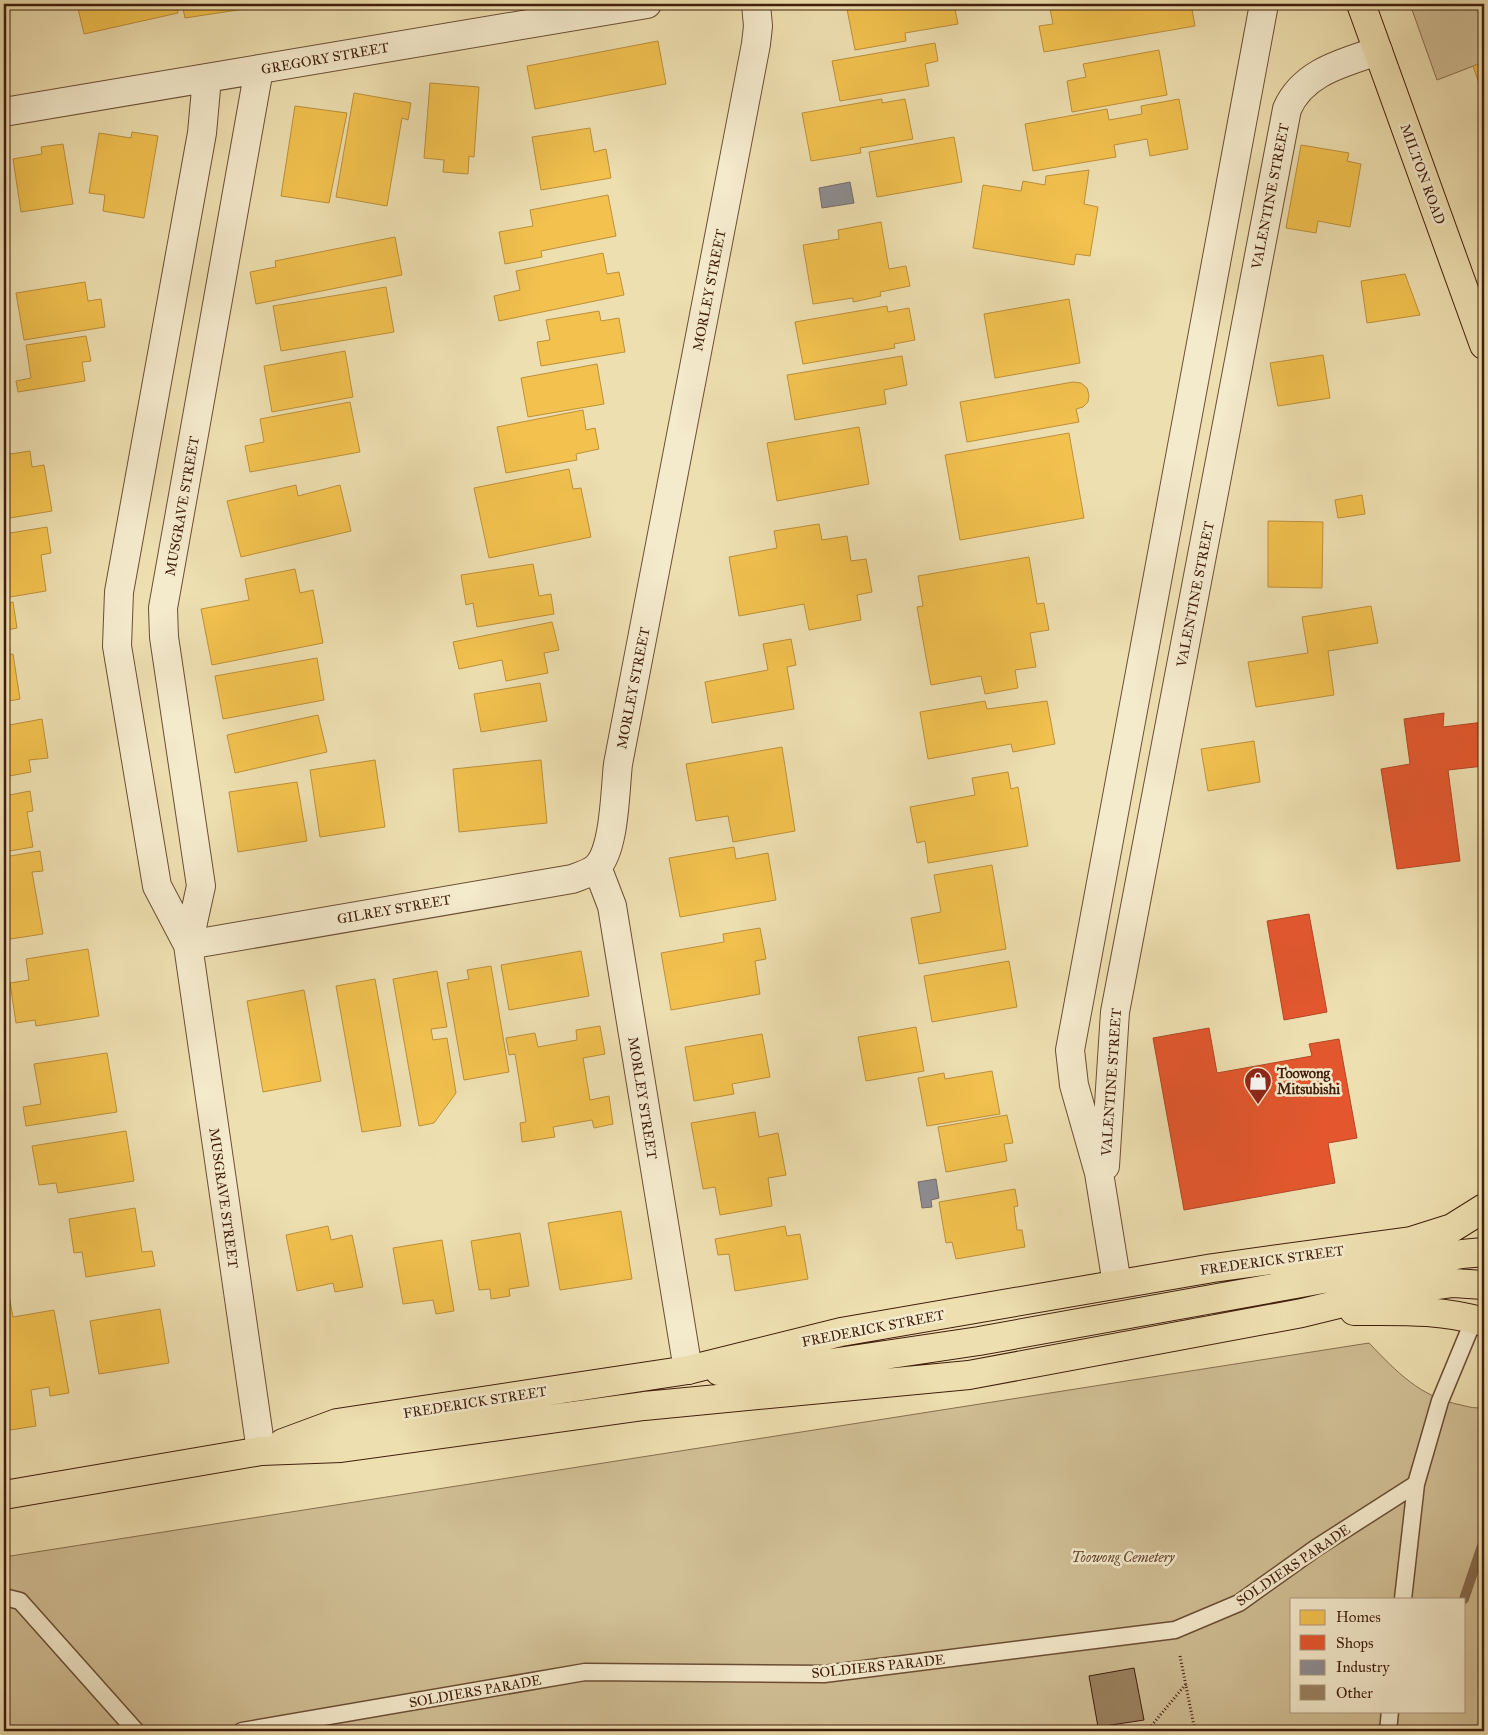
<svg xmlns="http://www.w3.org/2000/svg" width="1488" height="1735" font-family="'IM FELL Great Primer',serif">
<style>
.green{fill:#d0be94;stroke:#886e50;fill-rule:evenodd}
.homes{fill:#f2c14e;stroke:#bd903a}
.shops{fill:#e4572e;stroke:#b34624}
.industry{fill:#8d8d92;stroke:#766c6a}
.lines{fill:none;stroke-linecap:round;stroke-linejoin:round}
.stream{stroke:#856a4d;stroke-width:10}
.building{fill:#9a8261;stroke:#401e0c}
.service-casing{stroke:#6c4e35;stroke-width:19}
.minor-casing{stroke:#6c4e35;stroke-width:30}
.primary-casing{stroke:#401e0c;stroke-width:30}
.trunk-casing{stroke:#401e0c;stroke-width:30}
.path{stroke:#401e0c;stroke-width:3;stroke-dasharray:1 2.5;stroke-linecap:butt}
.service{stroke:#f4eacc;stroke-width:16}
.minor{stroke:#f4eacc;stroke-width:28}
.primary{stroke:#eedfb0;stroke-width:28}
.trunk{stroke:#eedfb0;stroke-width:28}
.labels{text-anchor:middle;stroke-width:5;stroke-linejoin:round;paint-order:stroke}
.street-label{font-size:14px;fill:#401e0c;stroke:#f4eacc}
.poi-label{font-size:14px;font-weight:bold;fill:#401e0c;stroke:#f4eacc;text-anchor:start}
.park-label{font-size:14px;font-style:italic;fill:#64462e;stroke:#f4eacc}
</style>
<rect width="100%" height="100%" fill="#eedfb0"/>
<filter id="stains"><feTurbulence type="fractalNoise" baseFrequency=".004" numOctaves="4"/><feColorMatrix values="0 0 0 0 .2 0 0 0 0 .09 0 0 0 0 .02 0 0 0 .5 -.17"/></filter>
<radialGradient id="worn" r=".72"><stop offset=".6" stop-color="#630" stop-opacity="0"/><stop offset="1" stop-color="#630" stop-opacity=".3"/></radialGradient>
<path class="green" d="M1410 4H1484V62L1437 80Z
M1369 1343C1397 1372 1420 1397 1461 1405 1469 1407 1476 1409 1484 1407V1731H4V1557ZM1292 1599H1464V1711H1292Z"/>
<path class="homes" d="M77 4H176L178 13 84 34Z
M182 4H258V7L185 18Z
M846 4H954L958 24 905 33 906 41 855 50Z
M1049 4H1191L1195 26 1044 52 1039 26 1053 24Z
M4 19 10 56 4 57Z
M658 41 666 84 535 109 527 66Z
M935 43 938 61 925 64 929 86 840 101 832 61Z
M1159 50 1167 95 1072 112 1067 81 1086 77 1083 64Z
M1484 62V98L1473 66Z
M430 83 479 87 474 157 469 156 468 174 443 172 444 160 424 158Z
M354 93 411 103 408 120 402 118 387 206 336 197Z
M882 99V103L905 99 913 139 860 148 861 153 811 161 802 113Z
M1179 99 1188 149 1150 156 1147 139 1114 145 1116 157 1033 171 1025 124 1107 109 1109 120 1142 114 1141 106Z
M295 106 347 113 329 203 281 196Z
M590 128 594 152 606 149 611 178 541 190 532 137Z
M132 132 158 136 144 218 103 211 105 195 89 193 99 133 131 138Z
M954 137 962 182 877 197 869 152Z
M63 144 73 204 21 212 13 159 42 154 41 147Z
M1301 145 1349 153 1347 161 1361 164 1350 227 1318 221 1316 233 1286 228Z
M1089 170 1084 204 1098 207 1090 256 1076 254 1074 265 973 248 983 185 1021 191 1023 181 1045 185 1046 176Z
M608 195 616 236 541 251 542 257 505 264 499 232 533 226 530 210Z
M881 222 889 269 906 266 910 286 880 292 881 296 853 302V298L813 304 803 245 839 239 838 230Z
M395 237 402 275 256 304 250 272 276 267 275 261Z
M603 253 607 274 619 272 624 295 499 321 494 296 520 290 516 271Z
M1405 274 1420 315 1367 323 1361 281Z
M85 282 88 301 101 299 105 327 24 340 16 293Z
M386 287 394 332 281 351 273 306Z
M1069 299 1080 363 995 378 984 314Z
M887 306 888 312 909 308 915 340 894 344 895 348 803 364 795 322Z
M599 311 601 321 619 318 625 352 541 366 537 342 550 340 546 320Z
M86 336 91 361 82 362 85 381 18 392 16 381 31 378 26 345Z
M345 351 353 397 272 412 264 366Z
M1323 355 1330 398 1278 406 1270 363Z
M902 356 907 385 884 390 886 404 795 420 787 375Z
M597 364 604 404 528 417 521 378Z
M1073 382 1081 383 1087 388 1089 395 1088 402 1083 407 1076 409 1079 422 967 442 960 402Z
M350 402 360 452 250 472 245 446 264 442 260 419Z
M583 410 586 430 595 428 599 449 576 454 577 460 506 473 497 427Z
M859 427 869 484 777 501 767 443Z
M1069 433 1084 518 960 540 945 455Z
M30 451 32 467 44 465 52 511 4 519V455Z
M569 469 573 489 581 488 591 537 489 558 474 488Z
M296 485 298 496 340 485 351 531 241 557 227 501Z
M1362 495 1365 514 1338 518 1335 500Z
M1268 521 1323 522 1322 588 1268 587Z
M819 524 822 540 847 536 851 561 866 559 872 592 857 595 861 620 809 630 804 604 739 616 729 557 777 548 774 531Z
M47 527 51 553 41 555 46 591 4 598V534Z
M1029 557 1037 604 1044 603 1049 630 1030 633 1036 667 1015 670 1018 688 985 694 981 676 931 685 917 607 923 606 918 576Z
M533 564 539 596 551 594 554 614 477 627 473 603 466 605 461 575Z
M295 569 300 593 313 590 323 643 212 665 201 609 249 600 245 579Z
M13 602 17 628 7 630 10 651 4 652V604Z
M1371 606 1378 643 1328 651 1334 695 1256 707 1248 662 1308 653 1302 617Z
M552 622 559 650 544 653 548 673 506 681 502 660 459 669 453 642Z
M791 639 796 665 787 667 794 709 712 723 705 682 768 670 763 644Z
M13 654 20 699 4 702V655Z
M317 658 324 700 223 719 215 676Z
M540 683 547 721 481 732 474 694Z
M985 701 987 709 1047 701 1055 744 1013 752 1011 744 928 759 920 712Z
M318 715 327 752 235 773 227 735Z
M42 719 48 758 29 760 31 772 4 777V726Z
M1254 741 1260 782 1208 791 1201 749Z
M782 747 795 831 733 842 728 816 696 821 686 764Z
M375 760 385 827 320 837 310 770Z
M541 760 547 823 459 832 453 769Z
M1008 772 1011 789 1018 787 1028 846 928 863 925 841 917 843 910 807 975 795 972 778Z
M297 782 307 841 238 852 229 792Z
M30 791 33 811 27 812 33 847 4 852V796Z
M734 847 736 859 768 853 776 900 680 917 669 858Z
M40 851 43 871 32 872 43 934 4 940V857Z
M992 865 1006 949 919 964 911 918 941 912 934 875Z
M760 928 766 959 755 961 760 994 671 1010 661 953 724 942 723 934Z
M88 949 99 1016 36 1026 35 1020 16 1023 10 983 29 980 26 959Z
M581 951 589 996 509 1010 501 965Z
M1009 961 1017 1007 932 1022 924 976Z
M491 966 509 1072 464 1080 447 983 469 979 467 970Z
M437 971 447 1027 431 1029 433 1040 447 1038 456 1093 434 1123 419 1126 393 979Z
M375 979 401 1126 362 1132 336 986Z
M304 990 321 1081 263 1092 247 1001Z
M600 1026 605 1054 583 1058 590 1100 609 1096 613 1124 594 1128 592 1120 553 1127 555 1137 522 1142 520 1123 526 1122 515 1054 509 1055 506 1038 535 1033 538 1047 577 1040 576 1030Z
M916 1027 924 1071 866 1081 858 1037Z
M762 1034 770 1077 732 1084 734 1094 694 1101 685 1047Z
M107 1053 117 1112 26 1126 23 1107 41 1104 34 1064Z
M992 1071 1000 1114 927 1126 918 1078 944 1073 945 1079Z
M755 1112 759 1137 778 1133 786 1175 768 1178 772 1206 720 1215 715 1187 703 1189 691 1123Z
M1007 1115 1013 1143 1004 1144 1007 1161 946 1172 938 1127Z
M126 1131 134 1181 58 1193 56 1183 39 1185 32 1146Z
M1015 1189 1018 1206 1014 1207 1017 1230H1022L1025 1247 956 1259 952 1242 946 1243 939 1202Z
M135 1208 142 1252 152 1251 155 1266 86 1277 82 1252 74 1253 69 1219Z
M621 1211 632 1279 560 1290 548 1223Z
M328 1226 331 1240 352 1235 363 1287 335 1292 333 1283 297 1291 286 1235Z
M785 1226 787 1236 800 1234 808 1279 735 1291 729 1254 718 1255 715 1239Z
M520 1233 529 1286 509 1289 510 1296 491 1299 490 1289 479 1290 471 1241Z
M442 1240 454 1311 436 1314 433 1300 403 1304 393 1248Z
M9 1296 13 1317 54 1310 69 1393 50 1396 49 1387 31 1390 36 1426 4 1431V1297Z
M160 1309 169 1363 99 1374 90 1321Z"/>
<path class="shops" d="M1444 713 1443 727 1484 722V766L1448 770 1460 861 1397 869 1381 769 1410 764 1404 719Z
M1309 914 1327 1012 1284 1020 1267 921Z
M1209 1028 1217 1073 1312 1056 1309 1044 1339 1039 1357 1138 1328 1143 1335 1183 1184 1210 1153 1038Z"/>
<path class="industry" d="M850 182 854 203 822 208 819 188Z
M936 1179 939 1198 931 1200 932 1207 922 1208 918 1182Z"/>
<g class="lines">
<path class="stream" d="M1464 1599 1484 1540"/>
</g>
<path class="building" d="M1134 1668 1144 1720 1098 1727 1089 1676Z"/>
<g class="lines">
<g class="service-casing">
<path id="service" d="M4 1597 20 1601 136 1731
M1403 1599 1416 1484 1440 1401 1474 1319
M242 1731 585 1672 824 1674 1175 1630 1239 1603 1316 1548 1416 1484
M1388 1731 1390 1711"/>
</g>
<g class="minor-casing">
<path id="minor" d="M207 78 202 133 119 592 117 646 157 886 188 945 261 1451
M4 112 647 4
M597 867 612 906 688 1370
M188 945 572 879C580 876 591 873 597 867 615 849 615 789 618 764L756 44 758 26 756 4
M188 945 201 886 164 637 163 608 259 69
M1105 1166 1115 1012 1287 109C1303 72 1343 63 1378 51
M1117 1284 1099 1173 1074 1085 1070 1050 1264 4"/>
</g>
<g class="primary-casing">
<path id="primary" d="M1361 4 1484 345"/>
</g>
<g class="trunk-casing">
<path id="trunk" d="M1354 1311C1399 1311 1441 1309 1484 1322
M719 1371 764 1373 979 1341 1462 1254 1484 1252
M283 1443 337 1423 688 1370 841 1332 1213 1268 1411 1241 1452 1228 1484 1208
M4 1495 261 1451 341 1448 644 1406 969 1375 1302 1313 1388 1292 1453 1283 1484 1285"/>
</g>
<path class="path" d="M1180 1656 1195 1731
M1147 1731 1186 1684"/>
<use href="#service" class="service"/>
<use href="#minor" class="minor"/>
<use href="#primary" class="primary"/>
<use href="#trunk" class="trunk"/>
</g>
<defs>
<g id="shop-pin" transform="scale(1.4375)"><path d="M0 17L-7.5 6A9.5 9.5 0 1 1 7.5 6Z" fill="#8f2418" stroke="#f4eacc"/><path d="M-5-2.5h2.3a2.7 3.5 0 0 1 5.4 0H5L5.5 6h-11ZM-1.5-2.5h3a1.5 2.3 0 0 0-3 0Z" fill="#fff"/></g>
</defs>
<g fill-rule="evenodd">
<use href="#shop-pin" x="1258" y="1081"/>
</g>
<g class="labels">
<g class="street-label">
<text transform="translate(325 58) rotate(-10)" y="5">GREGORY STREET</text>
<text transform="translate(1423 174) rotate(70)" y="5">MILTON ROAD</text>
<text transform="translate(1270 196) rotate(-79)" y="5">VALENTINE STREET</text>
<text transform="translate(709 290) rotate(-79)" y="5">MORLEY STREET</text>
<text transform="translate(182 506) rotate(-80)" y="5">MUSGRAVE STREET</text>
<text transform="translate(1195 594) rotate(-79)" y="5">VALENTINE STREET</text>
<text transform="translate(633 688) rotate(-79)" y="5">MORLEY STREET</text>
<text transform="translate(394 909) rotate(-10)" y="5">GILREY STREET</text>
<text transform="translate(1111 1082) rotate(-86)" y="5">VALENTINE STREET</text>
<text transform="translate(643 1098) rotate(81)" y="5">MORLEY STREET</text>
<text transform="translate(224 1198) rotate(82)" y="5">MUSGRAVE STREET</text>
<text transform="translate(1272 1260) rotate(-8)" y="5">FREDERICK STREET</text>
<text transform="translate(873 1328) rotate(-11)" y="5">FREDERICK STREET</text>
<text transform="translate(475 1402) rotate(-9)" y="5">FREDERICK STREET</text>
<text transform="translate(1293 1565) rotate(-34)" y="5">SOLDIERS PARADE</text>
<text transform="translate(878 1666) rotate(-6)" y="5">SOLDIERS PARADE</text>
<text transform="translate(475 1691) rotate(-10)" y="5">SOLDIERS PARADE</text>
</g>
<g class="poi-label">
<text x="1277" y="1078">Toowong<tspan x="1277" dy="16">Mitsubishi</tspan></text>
</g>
<g class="park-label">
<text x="1123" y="1562">Toowong Cemetery</text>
</g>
</g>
<rect width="1488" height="1735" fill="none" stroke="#eedfb0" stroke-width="20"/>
<rect x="5" y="5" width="1478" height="1725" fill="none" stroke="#401e0c" stroke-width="2.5"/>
<rect x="10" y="10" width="1468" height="1715" fill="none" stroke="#401e0c"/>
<rect x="1290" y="1598" width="175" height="115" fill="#f4eacc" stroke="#ac987f"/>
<rect x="1300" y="1610" width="25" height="15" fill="#f2c14e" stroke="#ac987f"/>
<text x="1336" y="1622" font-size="15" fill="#401e0c">Homes</text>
<rect x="1300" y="1635" width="25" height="15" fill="#e4572e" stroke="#ac987f"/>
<text x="1336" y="1648" font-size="15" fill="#401e0c">Shops</text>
<rect x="1300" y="1660" width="25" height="15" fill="#8d8d92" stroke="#ac987f"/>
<text x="1336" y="1672" font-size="15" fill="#401e0c">Industry</text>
<rect x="1300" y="1685" width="25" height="15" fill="#9a8261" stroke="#ac987f"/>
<text x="1336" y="1698" font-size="15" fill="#401e0c">Other</text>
<rect width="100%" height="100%" filter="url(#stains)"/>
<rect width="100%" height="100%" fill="url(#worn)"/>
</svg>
